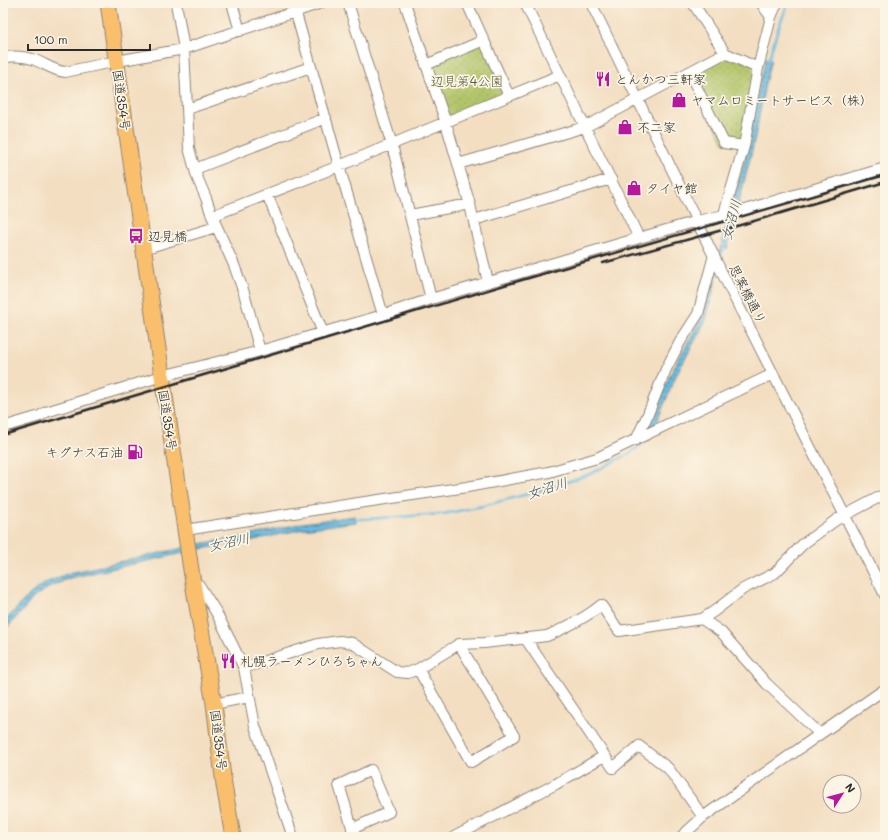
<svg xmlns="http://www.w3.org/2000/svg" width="888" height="840" font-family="Mali,'Klee One',sans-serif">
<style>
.green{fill:url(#green-dots);stroke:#6e784a}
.water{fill:url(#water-rules);stroke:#487386}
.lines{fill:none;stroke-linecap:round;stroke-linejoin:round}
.stream{stroke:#66bbe2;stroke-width:2.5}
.minor-casing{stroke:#8f8476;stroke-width:12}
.highway-casing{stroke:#8f8476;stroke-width:17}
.minor{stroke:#fff;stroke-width:10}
.highway{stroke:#f9bf6d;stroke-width:15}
.rail{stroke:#2b2b2b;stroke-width:2.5}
.labels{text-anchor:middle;stroke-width:3.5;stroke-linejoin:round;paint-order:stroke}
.poi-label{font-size:13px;fill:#2b2b2b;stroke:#fcf5e5;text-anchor:start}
.park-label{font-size:13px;fill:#54593e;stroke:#fcf5e5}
.street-label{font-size:13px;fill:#2b2b2b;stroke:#fcf5e5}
.water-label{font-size:14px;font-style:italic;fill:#3d5662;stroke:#fcf5e5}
</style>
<defs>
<pattern id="green-dots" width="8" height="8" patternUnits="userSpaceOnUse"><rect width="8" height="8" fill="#b2c569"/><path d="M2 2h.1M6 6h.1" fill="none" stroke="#99a95b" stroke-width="1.8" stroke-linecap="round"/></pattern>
<pattern id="water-rules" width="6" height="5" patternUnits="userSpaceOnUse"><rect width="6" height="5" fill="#66bbe2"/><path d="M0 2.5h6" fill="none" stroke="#5498b7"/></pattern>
</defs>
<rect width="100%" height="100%" fill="#fcf5e5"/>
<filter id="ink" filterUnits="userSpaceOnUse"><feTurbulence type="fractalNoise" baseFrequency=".025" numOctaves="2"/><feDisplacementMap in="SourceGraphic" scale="8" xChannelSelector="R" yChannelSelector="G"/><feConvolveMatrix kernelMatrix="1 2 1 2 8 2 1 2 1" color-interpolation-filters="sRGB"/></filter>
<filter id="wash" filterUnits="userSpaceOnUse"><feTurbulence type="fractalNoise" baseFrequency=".012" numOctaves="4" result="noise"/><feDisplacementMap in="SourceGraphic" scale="16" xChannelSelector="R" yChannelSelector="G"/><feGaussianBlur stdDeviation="0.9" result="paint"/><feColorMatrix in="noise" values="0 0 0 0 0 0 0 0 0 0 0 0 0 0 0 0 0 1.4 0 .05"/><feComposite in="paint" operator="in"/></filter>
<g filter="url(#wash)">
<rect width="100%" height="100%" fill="#f3dec1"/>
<path class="green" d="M484 40 509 96 446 123 426 65Z
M725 53 758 68 744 146 724 143 689 72Z"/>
<path class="water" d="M766 58 771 60 765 84 757 128 750 159 727 249 721 247 715 285 706 320 676 376 649 441 644 438 670 375 701 318 745 158 760 82Z
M355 516 356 522 303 529 250 541 206 548 70 578 48 588 33 598 25 608 3 632V623L30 594 45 583 69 573 205 543 249 536 302 523Z"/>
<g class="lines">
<path class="stream" d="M768 61 777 32 788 3
M720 261 725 245
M352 519H365L443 514 483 506 546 489H548L592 473 632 452 647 440 648 437"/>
</g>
</g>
<g filter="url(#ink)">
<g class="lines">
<g class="minor-casing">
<path id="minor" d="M176 3 184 49 189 148 197 177 206 198 212 216 234 265 244 293 260 351
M232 3 240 31
M293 3 339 166 383 315
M348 3 392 145 431 299
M405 3 446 123 470 205 488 282
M467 3 509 96
M525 3 639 238
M591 3 722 273 885 595
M693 3 725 53 758 68
M761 3 771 17
M3 57C14 56 25 56 35 60 45 64 54 71 65 72L117 61 184 49 321 3
M426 65 484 40
M689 72 724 143 744 146
M187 109 311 67
M458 164 585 127 725 53
M195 169 326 118
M267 194 323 333
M724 214 744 146 758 68 771 17 777 3
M410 215 470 204
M212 216 339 166 560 75
M474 220 611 179
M143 249 216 227
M3 427 40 416 46 412 162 376 260 351 383 315 431 299 697 221 738 212 885 168
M636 440 648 414 666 369 680 342 698 314 714 255
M185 530 365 502 467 487 549 472 597 458 773 374
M193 583 199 585 216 612 244 668 255 726 293 837
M702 619 721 632 767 684 820 734
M525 638 613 768 639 746 668 768 703 817
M244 668 318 644 340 641 352 643 397 672 408 673 418 669 459 644 484 643 547 636C565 628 586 618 601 605L619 631 702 619 713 612 743 589 775 573 803 544 836 520 885 494
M418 669 471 762 514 736 459 644
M214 704 249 697
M352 829 389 812 371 770 339 785 355 837
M454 837 556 784 604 756
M681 837 703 817 820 734 885 689"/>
</g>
<g class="highway-casing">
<path id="highway" d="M108 3 162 376 193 583 214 704 224 785 233 837"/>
</g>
<use href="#minor" class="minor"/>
<use href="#highway" class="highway"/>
<path class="rail" d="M603 263 744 224 885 182
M3 435 515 282 885 175"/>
</g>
</g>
<defs>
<g id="restaurant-bare" transform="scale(1.2)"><path d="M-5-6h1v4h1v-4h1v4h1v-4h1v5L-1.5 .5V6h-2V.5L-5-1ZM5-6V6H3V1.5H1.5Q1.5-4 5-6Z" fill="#b5179e" stroke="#fcf5e5" stroke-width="2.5" paint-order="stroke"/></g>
<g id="shop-bare" transform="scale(1.2)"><path d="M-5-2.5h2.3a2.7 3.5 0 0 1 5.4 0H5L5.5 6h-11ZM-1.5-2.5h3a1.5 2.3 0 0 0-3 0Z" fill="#b5179e" stroke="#fcf5e5" stroke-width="2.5" paint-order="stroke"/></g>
<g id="bus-bare" transform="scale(1.2)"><path d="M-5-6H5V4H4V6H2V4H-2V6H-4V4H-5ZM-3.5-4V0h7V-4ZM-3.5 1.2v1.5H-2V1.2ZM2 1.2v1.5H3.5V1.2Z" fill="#b5179e" stroke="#fcf5e5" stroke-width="2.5" paint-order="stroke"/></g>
<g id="fuel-bare" transform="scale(1.2)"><path d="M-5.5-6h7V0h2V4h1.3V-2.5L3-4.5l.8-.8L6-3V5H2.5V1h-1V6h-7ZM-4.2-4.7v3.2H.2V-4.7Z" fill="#b5179e" stroke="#fcf5e5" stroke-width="2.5" paint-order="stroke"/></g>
</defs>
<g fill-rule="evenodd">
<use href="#restaurant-bare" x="603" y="79"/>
<use href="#shop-bare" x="679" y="100"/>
<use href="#shop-bare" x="625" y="127"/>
<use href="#shop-bare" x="634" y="188"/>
<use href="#bus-bare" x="136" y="236"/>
<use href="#fuel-bare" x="135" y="452"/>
<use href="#restaurant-bare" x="228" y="661"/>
</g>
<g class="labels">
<g class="poi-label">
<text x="615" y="84">とんかつ三軒家</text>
<text x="691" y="105">ヤマムロミートサービス（株）</text>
<text x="637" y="132">不二家</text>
<text x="646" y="193">タイヤ館</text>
<text x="148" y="241">辺見橋</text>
<text x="123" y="457" text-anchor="end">キグナス石油</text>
<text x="240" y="666">札幌ラーメンひろちゃん</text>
</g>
<g class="park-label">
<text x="467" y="86">辺見第4公園</text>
</g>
<g class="street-label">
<text transform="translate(122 100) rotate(82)" y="5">国道354号</text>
<text transform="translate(748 294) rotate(63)" y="5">思案橋通り</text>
<text transform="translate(168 420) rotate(81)" y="5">国道354号</text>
<text transform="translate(219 740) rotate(83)" y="5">国道354号</text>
</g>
<g class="water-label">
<text transform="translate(731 220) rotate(-75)" y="5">女沼川</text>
<text transform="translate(547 488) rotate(-17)" y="5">女沼川</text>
<text transform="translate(229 542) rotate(-12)" y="5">女沼川</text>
</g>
</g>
<rect width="888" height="840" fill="none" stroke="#fcf5e5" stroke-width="16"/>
<g transform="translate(842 794) rotate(54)"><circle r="19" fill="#fcf5e5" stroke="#a8a49b"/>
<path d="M0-3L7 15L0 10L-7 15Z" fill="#b5179e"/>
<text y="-6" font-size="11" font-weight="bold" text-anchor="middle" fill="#2b2b2b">N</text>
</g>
<path d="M28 44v6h122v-6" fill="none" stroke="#2b2b2b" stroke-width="2"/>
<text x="34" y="44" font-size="12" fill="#2b2b2b" stroke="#fcf5e5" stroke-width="3" paint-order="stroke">100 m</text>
</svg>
